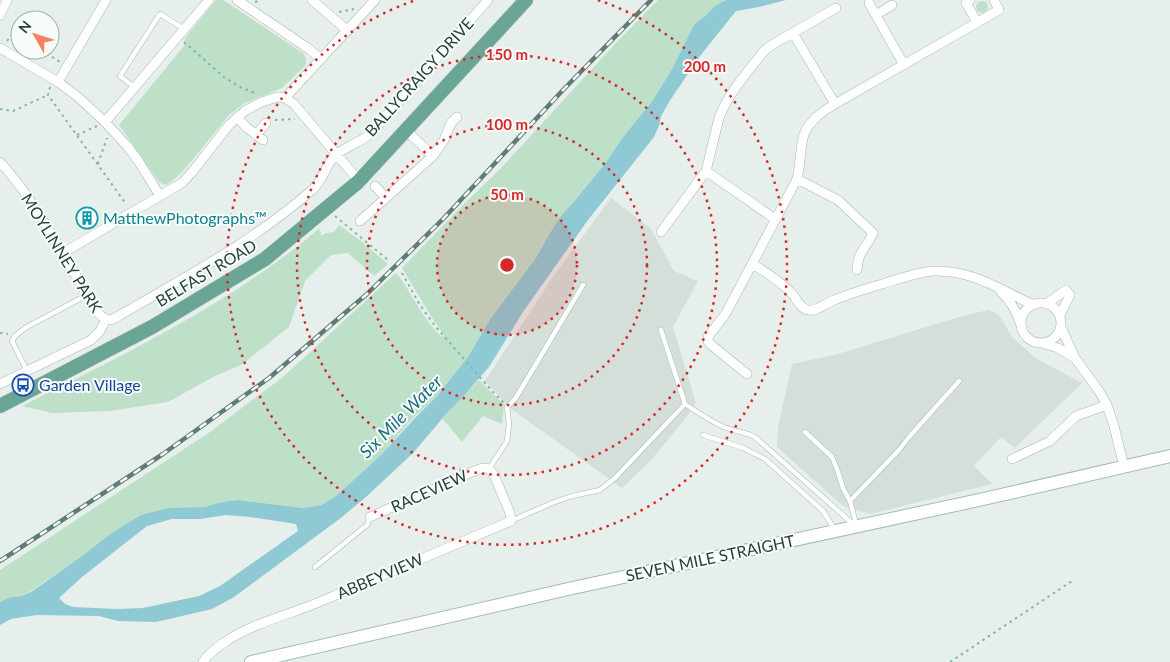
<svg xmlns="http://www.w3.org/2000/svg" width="1170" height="662" font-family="Lato,sans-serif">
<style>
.built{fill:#d4dfda}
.green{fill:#bfe0c8}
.water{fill:#8ec9d4;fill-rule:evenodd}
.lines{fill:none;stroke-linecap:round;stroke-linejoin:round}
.lane-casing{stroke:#a8b8b2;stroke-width:5.5}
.street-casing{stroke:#a8b8b2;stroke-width:10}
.secondary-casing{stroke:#a4bbb3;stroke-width:14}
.primary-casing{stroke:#c2cac8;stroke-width:15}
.path{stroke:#86b3a5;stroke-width:2;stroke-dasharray:2.5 4;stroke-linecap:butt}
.lane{stroke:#fff;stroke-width:4.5}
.street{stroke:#fff;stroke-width:9}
.secondary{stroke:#fff;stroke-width:12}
.primary{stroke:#6aa596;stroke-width:14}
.rail-casing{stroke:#5f7d75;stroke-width:4.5}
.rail{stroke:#f7fbf9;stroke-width:2.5;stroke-dasharray:8;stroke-linecap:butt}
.ring{fill:none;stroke:#d62828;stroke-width:2.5;stroke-dasharray:2.5 5}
.labels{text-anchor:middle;stroke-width:4;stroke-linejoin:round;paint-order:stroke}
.street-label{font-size:16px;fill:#24423a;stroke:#f7fbf9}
.culture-label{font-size:16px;fill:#0d838f;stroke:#f7fbf9;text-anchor:start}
.transit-label{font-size:16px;fill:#164399;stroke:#f7fbf9;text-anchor:start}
.water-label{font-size:18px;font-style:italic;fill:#1c6f80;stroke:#f7fbf9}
.centre{fill:#d62828;stroke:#f7fbf9;stroke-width:2.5}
.ring-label{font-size:15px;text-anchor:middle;font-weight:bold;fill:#d62828;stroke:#f7fbf9;stroke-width:4;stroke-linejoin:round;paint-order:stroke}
</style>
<rect width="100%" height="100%" fill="#e6efeb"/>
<path class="built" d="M611 198 651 229 674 271 698 281 673 327 696 403 686 418 651 460 622 488 511 409 485 381 554 275Z
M988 310 999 315 1013 338 1037 359 1082 383 1015 448 1001 437 974 466 992 484 870 514 843 506 777 447 778 427 792 364 838 354 959 317Z"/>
<path class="green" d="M216 0H223L303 53C306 57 307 60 305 66L282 88 245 103 229 115 189 164 179 175 167 185 163 184 159 182 119 125 184 46 185 38Z
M658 0H726L715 6 705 16 694 26 672 69 651 103 623 137 607 161 570 206 544 244 536 258 490 320 468 357 437 396 414 417 381 455 335 497 321 505 304 508 238 500 205 507 180 508 141 515 110 534 82 556 28 593 0 603V570L210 432 283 377 396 273C406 284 408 291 416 303 423 315 432 328 442 337L444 335 434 321 402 268 464 204 502 167 615 44Z
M976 7a6 6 0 1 1 12 0a6 6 0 1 1-12 0Z
M339 225 362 242 388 264 374 276 348 253 331 255 305 281 289 327 241 365 215 376 168 402 109 411 52 413 22 406C109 362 199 319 278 261 293 251 306 239 320 228L321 236 326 233 334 232Z
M479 380 495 396 504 404 502 424 483 416 462 442 442 418Z"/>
<path class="water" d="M726 0H786L759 7 736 11 700 56 669 102 661 116 659 126 654 137 588 220 523 312 489 367 461 399 445 415 436 426 413 453 367 496 342 517 234 597 212 609 156 622 118 621 99 616 36 615 11 619 0 625V602L9 598 21 596 31 592 82 556 110 534 141 515 169 508 205 507 218 503 238 500 304 508 321 505 335 497 381 455 415 418 437 396 468 357 491 318 536 258 550 233 562 215 576 199 607 161 623 137 651 103 672 69 694 25 705 16 715 6ZM226 515 250 517 296 524 298 531 220 586 199 596 143 608 117 609 73 607 65 604 59 598 82 577 147 526 172 519H200Z"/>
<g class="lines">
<g class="lane-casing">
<path id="lane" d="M134 87 120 76 160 14 184 29
M27 371 12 341 15 336 25 328 87 295
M685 404C697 412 710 421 724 427 734 431 745 432 755 437L853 524
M805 432 832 457 838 472 843 488 850 501 856 524
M703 435 743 448 765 459 823 511 835 530
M489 469 507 441 509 424 507 407 515 399 523 386 583 285
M850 501 899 450 909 437 959 381
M511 521 552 503 572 496 600 490 615 478 685 404 661 330
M315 567 367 525 370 517"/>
</g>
<g class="street-casing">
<path id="street" d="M237 0 309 49 321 59
M312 0 348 31
M970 0 966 3 977 22
M869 3 904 65
M0 15 7 0
M876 15 892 5
M793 33 835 104
M0 48 58 82 78 97 105 122 128 147 139 162 160 196
M58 82 106 0
M285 98 375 0
M237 117 246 127 263 140
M105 122 209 0
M406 130 433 156
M256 135 266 123
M0 162C17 180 31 201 44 222 62 250 78 280 95 309L101 316 106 319
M706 171 775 219
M797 179 838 200 873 233C866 249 858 250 857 270
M375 186 386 198
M360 221 433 156 444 140 451 123 457 117
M661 232 706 171 719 118C727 95 749 70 764 51L770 46 836 8
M63 253 182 183 193 171 229 125 246 110 262 102 277 97 285 98 294 104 354 175 358 182
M752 264C768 273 782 282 794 296 797 301 801 308 807 310 815 312 825 304 832 301 848 294 865 289 882 284 899 279 917 272 934 271 973 270 1000 290 1034 305
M1001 292C1011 301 1017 312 1021 325
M1021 323a20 20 0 1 1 40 0a20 20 0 1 1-40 0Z
M1046 304 1066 290 1070 295 1060 315
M106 319 110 320 115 318C182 279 255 241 313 189 325 178 324 166 336 155 347 145 361 143 371 133L488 0
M1061 327 1075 358 1099 391 1107 405 1114 426 1124 467
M1042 343 1058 348 1075 358
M747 374 710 344 708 341V337L726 313 797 179C800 167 800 155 802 143 804 124 820 113 835 104L999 10 994 0
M0 384 91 340 100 331 106 319
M1012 459 1050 441 1076 416 1107 405
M203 662C208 654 215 649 222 644 253 622 290 615 324 600 386 574 449 547 511 521L510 513 494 475C490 468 487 467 479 469L370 517"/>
</g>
<g class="secondary-casing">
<path id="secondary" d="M251 662 568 589 988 498 1170 456"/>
</g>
<g class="primary-casing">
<path id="primary" d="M0 406 152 327 265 259 358 182 526 0"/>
</g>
<path class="path" d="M255 2 261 0
M339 12 354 9
M7 41 13 33 20 37
M184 42 224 77 240 87 257 94
M41 50 60 62
M50 87 48 95 126 204
M0 109 13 111 48 95
M275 120 295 119
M77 135 97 126
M98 164 107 138
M335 216 388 260
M402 273 420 305 435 326 492 391 504 403
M0 333 8 334
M950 662 1072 581"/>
<use href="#lane" class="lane"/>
<use href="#street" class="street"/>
<use href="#secondary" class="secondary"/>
<use href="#primary" class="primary"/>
<g class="rail-casing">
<path id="rail" d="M0 561 163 454 269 378 367 294 444 218 563 90 651 0"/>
</g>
<use href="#rail" class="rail"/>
</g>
<circle cx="507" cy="265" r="70" fill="#d62828" fill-opacity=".12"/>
<g class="ring">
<circle cx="507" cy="265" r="70"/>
<circle cx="507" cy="265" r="140"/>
<circle cx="507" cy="265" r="210"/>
<path d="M598 0A280 280 0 1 1 416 0"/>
</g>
<defs>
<g id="building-ring" transform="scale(1.125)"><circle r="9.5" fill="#f7fbf9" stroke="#0f9aa8" stroke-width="1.5"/><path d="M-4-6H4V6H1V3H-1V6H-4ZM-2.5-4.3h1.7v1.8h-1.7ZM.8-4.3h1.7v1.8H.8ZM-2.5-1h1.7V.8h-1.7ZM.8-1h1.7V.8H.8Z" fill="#0f9aa8"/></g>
<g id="bus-ring" transform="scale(1.125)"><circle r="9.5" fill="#f7fbf9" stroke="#1a4fb4" stroke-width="1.5"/><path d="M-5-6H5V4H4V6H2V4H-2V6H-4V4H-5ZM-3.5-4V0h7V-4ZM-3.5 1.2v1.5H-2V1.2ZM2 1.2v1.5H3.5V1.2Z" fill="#1a4fb4"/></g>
</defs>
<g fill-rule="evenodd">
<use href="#building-ring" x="87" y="218"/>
<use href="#bus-ring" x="23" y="385"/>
</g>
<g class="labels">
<g class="street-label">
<text transform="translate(419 77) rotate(-48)" y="6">BALLYCRAIGY DRIVE</text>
<text transform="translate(62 253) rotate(58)" y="6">MOYLINNEY PARK</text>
<text transform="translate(206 273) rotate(-31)" y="6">BELFAST ROAD</text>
<text transform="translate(429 491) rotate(-24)" y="6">RACEVIEW</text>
<text transform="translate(710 558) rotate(-12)" y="6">SEVEN MILE STRAIGHT</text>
<text transform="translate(380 576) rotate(-23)" y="6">ABBEYVIEW</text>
</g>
<g class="culture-label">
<text x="103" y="224">MatthewPhotographs™</text>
</g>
<g class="transit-label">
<text x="39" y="391">Garden Village</text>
</g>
<g class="water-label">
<text transform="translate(401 417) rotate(-45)" y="6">Six Mile Water</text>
</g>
</g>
<circle cx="507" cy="265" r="8" class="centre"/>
<g class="ring-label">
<text x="507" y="60">150 m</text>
<text x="705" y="72">200 m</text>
<text x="507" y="130">100 m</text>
<text x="507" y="200">50 m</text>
</g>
<g transform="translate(35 35) rotate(309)"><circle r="24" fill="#f7fbf9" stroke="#a3b1ad"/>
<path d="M0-4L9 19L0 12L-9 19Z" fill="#f4845f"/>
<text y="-8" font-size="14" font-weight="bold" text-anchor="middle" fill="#24423a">N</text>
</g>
</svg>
